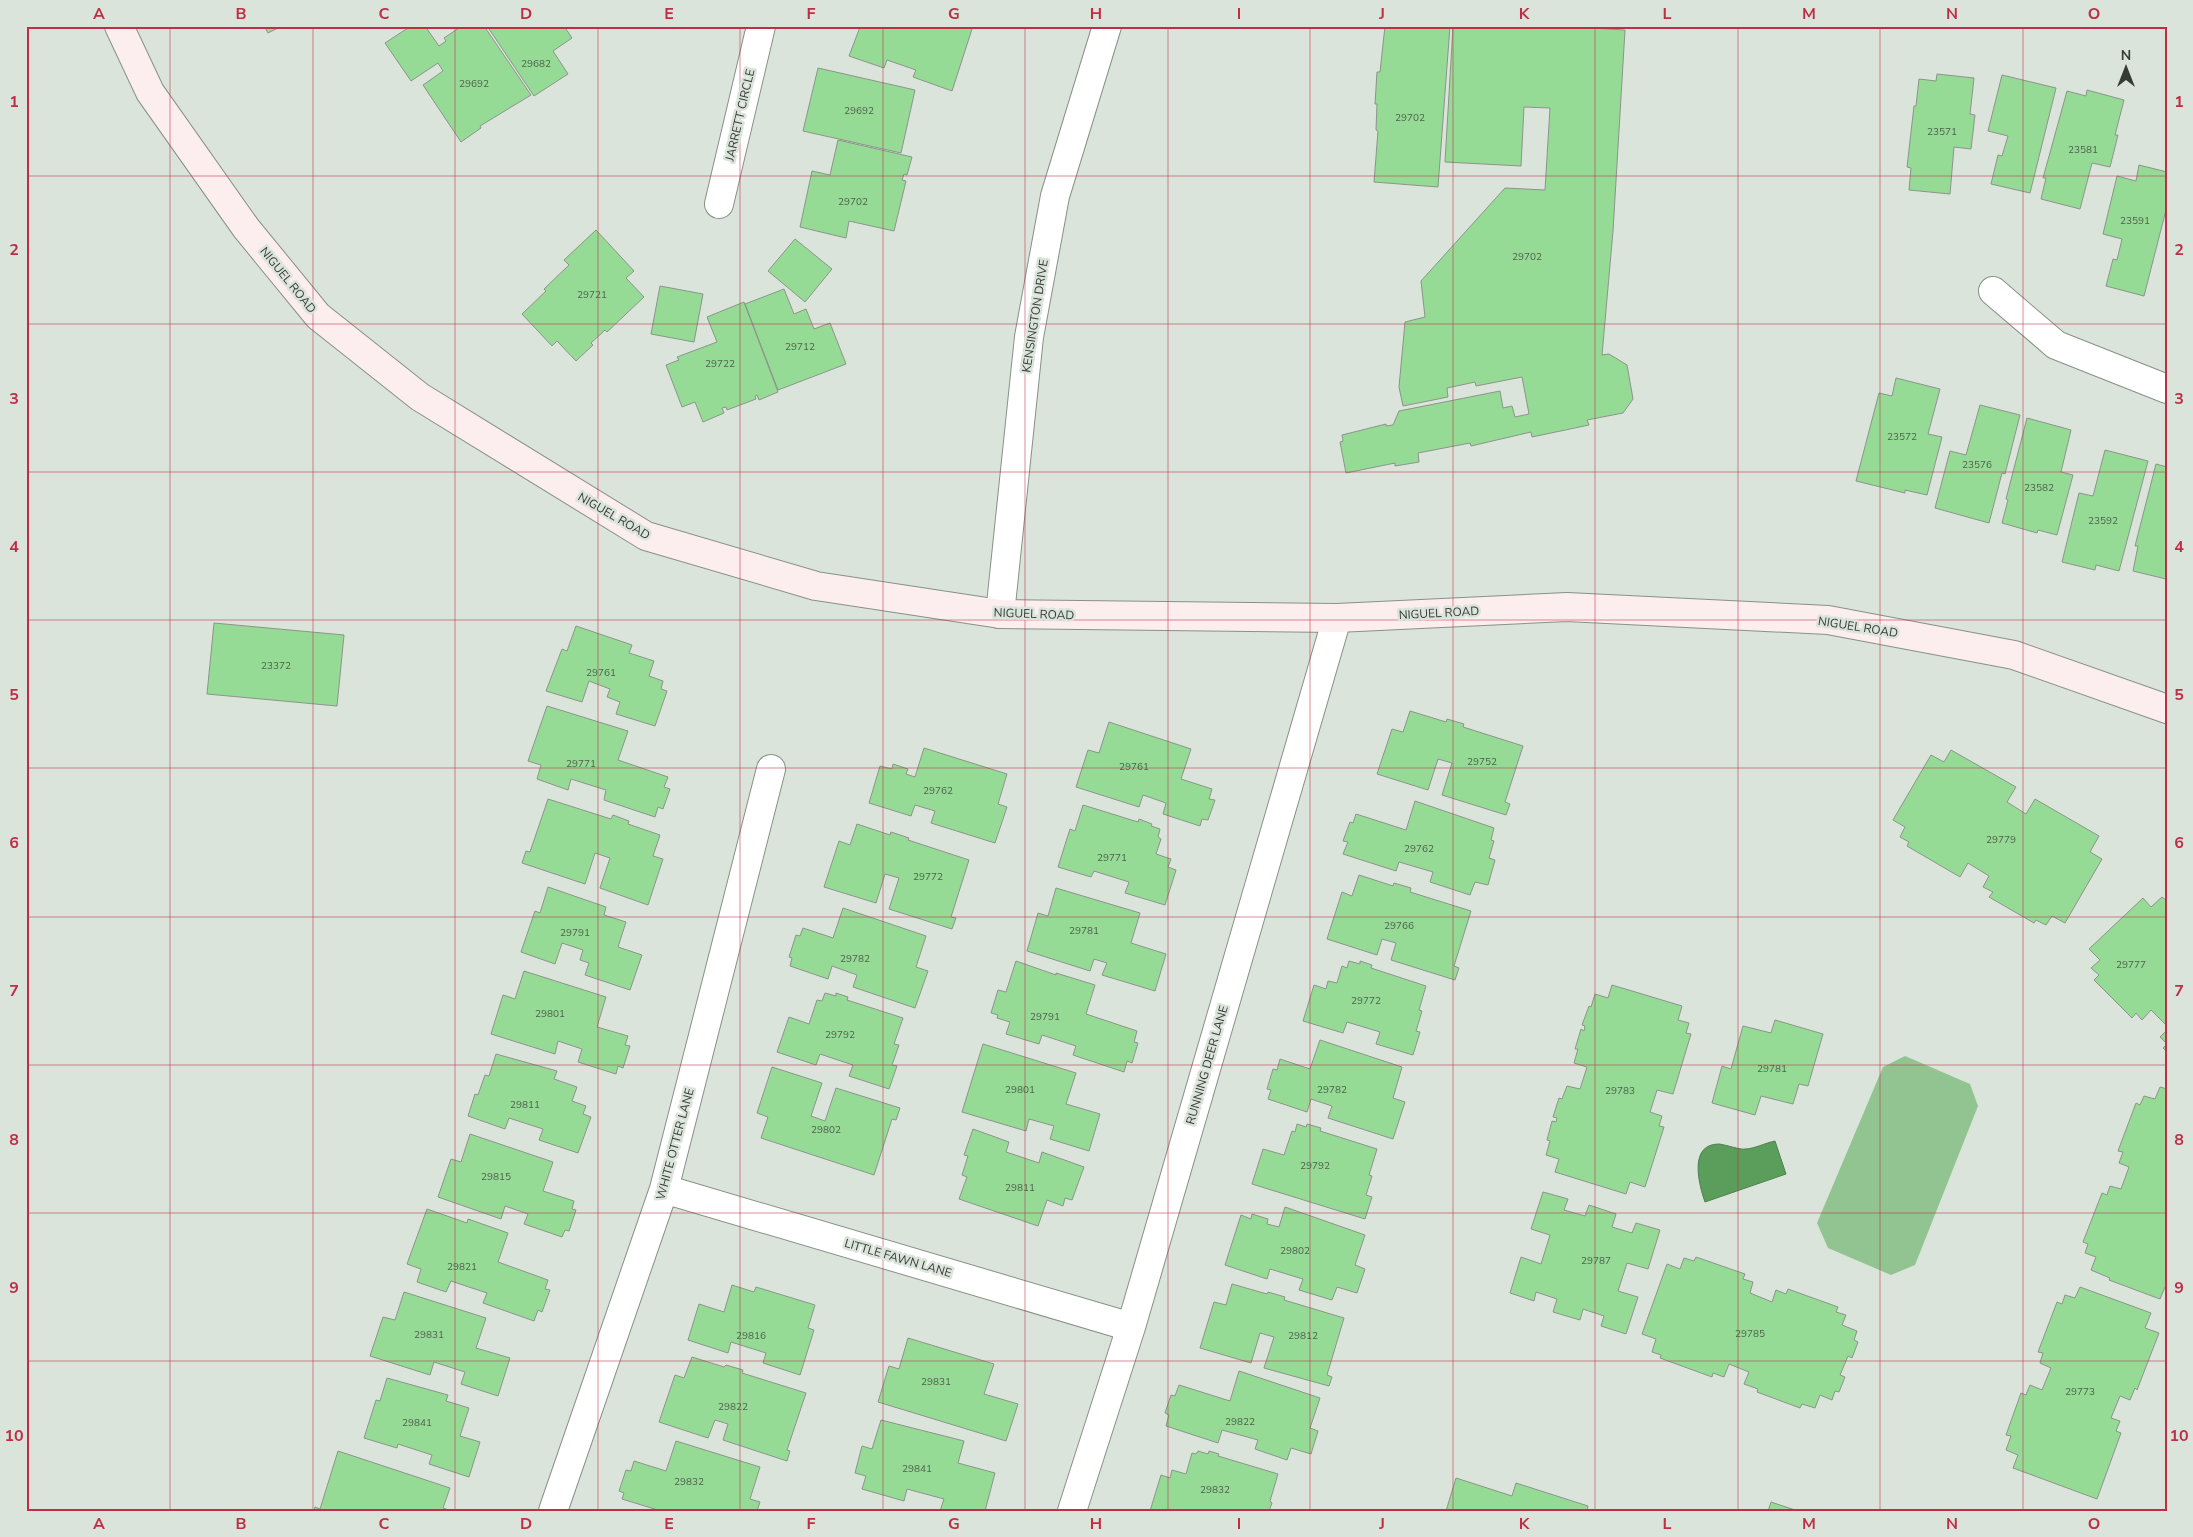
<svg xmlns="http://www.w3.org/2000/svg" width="2193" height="1537" font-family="'Nunito Sans',sans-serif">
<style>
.green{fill:#92c491}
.water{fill:#5b9e5b;stroke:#508050}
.building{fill:#96db95;stroke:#8c948b}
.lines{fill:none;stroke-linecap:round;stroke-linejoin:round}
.street-casing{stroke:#889188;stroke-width:30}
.secondary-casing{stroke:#889188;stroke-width:30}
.street{stroke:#fff;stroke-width:28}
.secondary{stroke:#fceeee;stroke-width:28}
.grid{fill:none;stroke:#bf2e47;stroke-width:1;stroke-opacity:0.55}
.labels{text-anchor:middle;stroke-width:5;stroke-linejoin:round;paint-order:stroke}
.number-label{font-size:10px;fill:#4f624e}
.street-label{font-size:12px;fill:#373a36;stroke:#dae4da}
.neatline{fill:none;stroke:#bf2e47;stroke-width:2}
.grid-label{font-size:16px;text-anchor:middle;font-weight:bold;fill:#bf2e47}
</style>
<rect width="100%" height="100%" fill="#dae4da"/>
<path class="green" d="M1905 1056 1970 1084 1978 1106 1915 1265 1891 1275 1828 1248 1817 1223 1883 1067Z"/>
<path class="water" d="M1775 1141 1786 1174 1705 1202C1699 1185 1688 1144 1719 1144 1727 1145 1740 1150 1745 1149 1754 1149 1765 1143 1775 1141Z"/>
<path class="building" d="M264 26H282L268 33Z
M411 26H425L439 46 446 41 444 38 462 26H484L531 95 480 126 481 128 461 142 423 85 443 71 438 63 411 81 385 43Z
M487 26H564L572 38 553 51 568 74 534 96Z
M857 26H973L952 91 913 77 916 70 887 60 884 68 849 56 860 27Z
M1385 26H1450L1438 187 1374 182 1378 131 1376 130 1377 104H1375L1377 72H1380Z
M1453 26H1556L1625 30 1613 231 1602 355 1609 354 1627 365 1633 399 1623 413 1587 420 1589 425 1532 437 1531 432 1471 446 1470 443 1418 453 1419 462 1395 466V463L1346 473 1340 442 1343 441 1342 435 1386 424V426L1393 425 1399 411 1500 391 1503 408 1512 406 1515 417 1529 414 1522 377 1476 386 1475 382 1447 388 1448 397 1403 406 1399 387 1405 322 1425 317 1421 281 1505 188 1545 190 1550 108 1524 107 1521 166 1445 162Z
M818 68 915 90 901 153 803 131Z
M1937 74 1974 78 1970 114 1975 115 1971 149 1954 147 1950 194 1909 190 1911 168 1907 167 1914 106H1916L1919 79 1936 81Z
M2002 75 2056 88 2030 193 1991 184 1998 155 2002 156 2008 136 1988 131Z
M2087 90 2124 100 2115 135H2118L2110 167 2092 163 2080 209 2041 199 2046 178H2043L2067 91 2086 96Z
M838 140 912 157 907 175 904 174 902 180 906 181 894 231 849 221 846 238 800 227 812 171 830 175Z
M2139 165 2167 172V206L2144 296 2106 286 2113 259 2117 260 2122 239 2103 234 2117 176 2136 181Z
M596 230 634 271 626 278 644 297 607 332 605 330 591 343 593 345 576 361 557 341 552 346 522 314 546 291 544 289 569 265 564 260Z
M795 239 832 269 805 302 768 271Z
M660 286 703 294 694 342 651 334Z
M784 289 794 314 806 309 814 329 830 323 846 364 778 390 745 304Z
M744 302 778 392 759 400 757 395 755 396 756 399 727 410 726 407 722 408 724 413 703 422 695 402 682 407 666 365 679 360 677 357 717 342 707 317Z
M1896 378 1940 389 1928 434 1942 437 1927 495 1905 490V493L1856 481 1879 393 1892 396Z
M1980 405 2020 415 2005 474 2002 473 1989 523 1935 508 1950 451 1966 455Z
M2027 418 2071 430 2061 472 2073 475 2057 535 2038 530 2037 533 2002 523 2008 500 2006 499Z
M2105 450 2148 461 2119 571 2096 565 2095 570 2062 562 2079 493 2093 496Z
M2156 464 2167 467 2166 579 2133 571 2138 546H2135Z
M214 623 344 635 337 706 207 694Z
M576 626 632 645 629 653 654 661 649 676 663 681 661 689 667 691 655 726 616 714 620 702 607 697 610 689 589 681 582 702 546 691 562 649 567 651Z
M547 706 628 731 618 760 668 777 664 787 670 789 663 809 658 807 655 817 604 800 606 790 571 779 568 790 537 779 541 765 528 761Z
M1410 711 1446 722 1447 719 1464 724 1463 727 1523 746 1505 802 1510 804 1506 815 1442 795 1452 763 1438 759 1428 790 1377 774 1392 729 1403 732Z
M1109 722 1191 749 1181 779 1212 789 1209 799 1215 800 1208 820 1202 819 1200 826 1163 814 1166 803 1143 795 1139 807 1076 787 1088 750 1099 753Z
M924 748 1007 774 998 804 1007 807 995 843 931 823 935 811 915 805 911 816 869 803 880 766 892 769 893 764 908 769 906 774 915 777Z
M1951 750 2016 787 2007 802 2026 814 2035 799 2099 836 2090 852 2102 859 2065 923 2052 916 2046 925 2036 920 2034 923 1989 897 1993 892 1983 887 1989 876 1968 863 1960 877 1907 846 1909 842 1900 837 1905 827 1893 820 1931 755 1944 762Z
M548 799 611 819 613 815 629 821 628 824 660 835 653 856 663 859 648 905 600 888 610 858 595 853 585 884 522 863 526 851 530 852Z
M1415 801 1494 828 1491 840 1494 841 1489 858 1495 860 1488 885 1475 882 1470 895 1430 882 1433 872 1399 862 1396 871 1343 854 1348 842 1343 841 1350 822 1353 823 1356 814 1406 830Z
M1083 805 1138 822 1139 819 1152 824 1151 826 1160 829 1158 837 1161 839 1156 854 1171 859 1168 867 1176 870 1165 905 1125 893 1129 882 1094 871 1091 877 1058 867 1070 829 1075 831Z
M857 824 890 835 891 832 909 838 908 840 969 860 951 917 956 918 952 929 889 909 899 878 885 874 876 903 824 887 839 841 850 845Z
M1359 875 1393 886 1394 883 1411 888 1410 892 1471 911 1454 966 1459 968 1455 980 1391 960 1396 943 1382 939 1377 955 1327 939 1342 892 1352 896Z
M548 887 606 907 604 915 626 922 618 947 642 955 630 990 585 975 589 963 580 960 583 950 562 943 555 964 521 952 535 911 540 913Z
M1056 888 1140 913 1131 943 1166 954 1155 991 1102 975 1107 963 1094 959 1090 971 1027 951 1038 913 1048 916Z
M2162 897 2167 901V1026L2151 1010 2142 1020 2136 1013 2132 1018 2094 980 2099 975 2091 968 2100 960 2089 949 2143 898 2151 907Z
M843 908 926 936 916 967 928 971 915 1008 853 987 857 975 832 966 828 979 790 966 792 958 789 957 796 935 800 936 803 928 833 938Z
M1016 961 1056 975V973L1095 985 1086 1014 1137 1031 1134 1042 1138 1043 1132 1063 1127 1061 1124 1072 1073 1055 1076 1046 1042 1035 1039 1044 1006 1034 1010 1022 997 1018 998 1015 991 1013 998 990 1006 992Z
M1349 961 1360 964V961L1372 965 1371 968 1426 986 1419 1010 1422 1011 1416 1031 1420 1032 1413 1055 1376 1044 1380 1032 1347 1022 1343 1033 1303 1021 1314 985 1326 989 1328 981 1337 983 1342 966 1347 968Z
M524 971 606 997 597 1027 628 1036 625 1045 630 1046 623 1068 618 1066 616 1074 578 1062 582 1049 558 1041 555 1054 491 1034 503 995 515 999Z
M1612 985 1682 1006 1678 1020 1689 1023 1686 1033 1691 1034 1673 1094 1657 1090 1650 1112 1662 1116 1659 1126 1664 1127 1645 1187 1630 1182 1626 1194 1555 1172 1559 1159 1546 1155 1550 1141 1547 1140 1552 1121 1556 1122 1557 1118 1553 1117 1559 1098 1562 1099 1567 1086 1580 1089 1587 1067 1574 1063 1578 1049H1575L1581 1029 1584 1031 1585 1026 1582 1025 1589 1006 1591 1007 1595 994 1608 998Z
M825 993 836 996V993L848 997 847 1000 903 1018 894 1044 899 1045 892 1065 897 1066 889 1089 849 1076 853 1065 820 1054 816 1065 777 1052 789 1017 809 1024 817 1000 822 1001Z
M1775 1020 1823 1034 1808 1086 1799 1084 1793 1104 1761 1096 1755 1115 1712 1103 1722 1066 1731 1069 1743 1026 1771 1033Z
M2167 1030V1052L2163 1048 2167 1044 2160 1037Z
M1320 1040 1402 1067 1393 1098 1405 1102 1393 1139 1328 1118 1332 1106 1311 1099 1307 1112 1268 1099 1271 1090 1267 1089 1273 1069 1277 1070 1280 1059 1310 1069Z
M983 1044 1076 1073 1066 1104 1100 1114 1089 1151 1050 1139 1054 1126 1029 1119 1026 1131 962 1112Z
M496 1054 557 1071 554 1079 577 1087 572 1101 586 1106 583 1114 591 1117 578 1153 539 1140 543 1129 509 1118 505 1129 468 1116 475 1094 478 1095 485 1075 489 1076Z
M772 1067 822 1083 811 1116 825 1121 836 1088 900 1108 896 1120 892 1119 874 1175 761 1138 768 1117 757 1113Z
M2160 1087 2167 1089V1287H2165L2160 1299 2109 1280 2110 1278 2091 1270 2096 1257 2085 1253 2088 1244 2083 1242 2102 1193 2107 1195 2110 1186 2121 1189 2129 1167 2119 1163 2123 1152 2118 1151 2136 1103 2140 1105 2144 1096 2155 1099Z
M1297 1124 1306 1127 1307 1124 1321 1128 1320 1131 1377 1149 1369 1175 1372 1176 1366 1195 1372 1197 1365 1219 1252 1184 1263 1149 1284 1155 1292 1131 1295 1132Z
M973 1129 1009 1142 1006 1152 1039 1163 1042 1152 1084 1167 1072 1200 1065 1198 1063 1206 1047 1200 1038 1226 959 1199 967 1177 962 1175 968 1156 964 1155Z
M470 1134 553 1162 543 1191 574 1201 572 1209 576 1210 569 1231 565 1230 562 1237 524 1224 528 1214 505 1206 501 1219 438 1197 451 1159 461 1162Z
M1543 1192 1568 1199 1564 1210 1585 1216 1589 1205 1616 1214 1612 1227 1632 1233 1636 1223 1660 1230 1648 1269 1627 1263 1618 1291 1638 1297 1626 1334 1601 1326 1604 1316 1583 1309 1580 1320 1553 1312 1557 1299 1536 1292 1534 1301 1510 1293 1521 1257 1541 1264 1550 1235 1531 1229Z
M1285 1207 1365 1235 1355 1265 1365 1269 1357 1293 1337 1287 1332 1300 1299 1290 1303 1279 1270 1269 1267 1279 1225 1265 1241 1215 1251 1219 1252 1214 1268 1219 1267 1224 1279 1227Z
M427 1209 467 1223 468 1219 508 1233 498 1262 548 1280 545 1289 550 1290 542 1312 538 1310 534 1321 483 1303 487 1293 451 1281 446 1292 417 1282 421 1269 407 1264Z
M1696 1257 1745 1274 1743 1279 1753 1282 1750 1293 1772 1302 1776 1290 1786 1294 1788 1289 1838 1307 1836 1312 1846 1315 1842 1325 1857 1331 1854 1340 1858 1342 1852 1358 1848 1356 1840 1375 1845 1377 1839 1392 1835 1391 1832 1400 1820 1395 1815 1408 1802 1404 1800 1408 1757 1392 1758 1389 1744 1384 1749 1372 1729 1364 1724 1377 1713 1373 1712 1377 1660 1358 1661 1355 1652 1352 1656 1339 1642 1334 1667 1264 1680 1269 1684 1258 1694 1261Z
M1232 1284 1267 1294 1268 1292 1285 1297 1284 1300 1344 1318 1327 1375 1332 1377 1329 1386 1264 1368 1274 1337 1260 1333 1251 1363 1200 1348 1214 1302 1226 1305Z
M732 1285 754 1292 756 1287 815 1305 808 1328 814 1330 800 1375 763 1363 766 1353 731 1342 728 1353 688 1340 699 1304 724 1312Z
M2080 1287 2151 1313 2145 1328 2159 1333 2137 1390 2135 1388 2130 1400 2120 1396 2111 1418 2120 1421 2116 1431 2121 1433 2097 1499 2013 1468 2018 1455 2006 1450 2011 1436 2006 1435 2021 1393 2026 1395 2030 1385 2042 1390 2051 1368 2040 1363 2043 1353 2038 1352 2057 1302 2062 1304 2065 1295 2075 1298Z
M404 1292 486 1318 476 1348 510 1358 498 1396 461 1384 465 1372 434 1362 430 1375 370 1356 383 1317 395 1320Z
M908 1338 994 1364 984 1394 1018 1404 1006 1441 878 1402 889 1366 899 1369Z
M692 1357 724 1367 726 1365 743 1370 742 1373 806 1393 787 1450 790 1451 787 1461 723 1440 728 1424 715 1420 708 1438 659 1422 675 1375 684 1378Z
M1239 1371 1320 1398 1310 1428 1318 1431 1311 1454 1291 1448 1287 1460 1255 1449 1258 1440 1222 1430 1218 1443 1166 1426 1169 1415 1165 1413 1171 1395 1175 1396 1179 1385 1230 1401Z
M387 1378 448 1395 446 1401 469 1408 460 1436 480 1442 469 1477 429 1464 432 1455 398 1444 397 1448 364 1438 376 1400 380 1401Z
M881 1420 964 1441 958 1463 995 1473 985 1511H940L944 1499 907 1489 904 1501 862 1489 866 1476 855 1473 862 1446 872 1449Z
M676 1441 760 1467 750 1499 760 1502 757 1511H661L622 1499 624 1493 619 1491 626 1470 631 1471 634 1461 666 1471Z
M338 1451 450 1488 443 1508 452 1511H314L315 1507 320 1509Z
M1198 1451 1208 1454 1209 1451 1219 1454 1218 1456 1278 1474 1270 1501 1272 1503 1269 1511H1150L1161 1475 1170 1478 1172 1470 1186 1474 1192 1453 1196 1454Z
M1456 1478 1512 1496 1516 1483 1588 1506 1587 1511H1446Z
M1771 1502 1798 1511H1768Z"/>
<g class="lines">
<g class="street-casing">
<path id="street" d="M719 204 761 26
M1993 291 2056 345 2167 389
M1000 614 1029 337 1055 196 1107 26
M664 1189 1131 1327
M553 1511 664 1189 771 769
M1072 1511 1131 1327 1337 618"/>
</g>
<g class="secondary-casing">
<path id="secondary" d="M119 26 150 92 246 228 318 316 420 397 646 536 816 586 1000 614 1337 618 1567 607 1828 620 2014 655 2167 709"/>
</g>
<use href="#street" class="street"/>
<use href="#secondary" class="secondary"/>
</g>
<path class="grid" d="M170 26V1511M313 26V1511M455 26V1511M598 26V1511M740 26V1511M883 26V1511M1025 26V1511M1168 26V1511M1310 26V1511M1453 26V1511M1595 26V1511M1738 26V1511M1880 26V1511M2023 26V1511M26 176H2167M26 324H2167M26 472H2167M26 620H2167M26 768H2167M26 917H2167M26 1065H2167M26 1213H2167M26 1361H2167"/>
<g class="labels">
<g class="number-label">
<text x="536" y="67">29682</text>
<text x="474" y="87">29692</text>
<text x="859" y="114">29692</text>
<text x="1410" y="121">29702</text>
<text x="1942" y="135">23571</text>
<text x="2083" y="153">23581</text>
<text x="853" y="205">29702</text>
<text x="2135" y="224">23591</text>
<text x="1527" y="260">29702</text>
<text x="592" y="298">29721</text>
<text x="800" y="350">29712</text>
<text x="720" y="367">29722</text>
<text x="1902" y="440">23572</text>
<text x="1977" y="468">23576</text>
<text x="2039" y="491">23582</text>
<text x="2103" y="524">23592</text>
<text x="276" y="669">23372</text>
<text x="601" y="676">29761</text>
<text x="1482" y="765">29752</text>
<text x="581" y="767">29771</text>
<text x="1134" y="770">29761</text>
<text x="938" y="794">29762</text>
<text x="2001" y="843">29779</text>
<text x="1419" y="852">29762</text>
<text x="1112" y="861">29771</text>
<text x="928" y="880">29772</text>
<text x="1399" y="929">29766</text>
<text x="1084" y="934">29781</text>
<text x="575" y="936">29791</text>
<text x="855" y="962">29782</text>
<text x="2131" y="968">29777</text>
<text x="1366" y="1004">29772</text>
<text x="550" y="1017">29801</text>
<text x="1045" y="1020">29791</text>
<text x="840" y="1038">29792</text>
<text x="1772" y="1072">29781</text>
<text x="1020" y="1093">29801</text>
<text x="1332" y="1093">29782</text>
<text x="1620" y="1094">29783</text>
<text x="525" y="1108">29811</text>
<text x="826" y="1133">29802</text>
<text x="1315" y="1169">29792</text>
<text x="496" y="1180">29815</text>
<text x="1020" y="1191">29811</text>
<text x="1295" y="1254">29802</text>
<text x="1596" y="1264">29787</text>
<text x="462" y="1270">29821</text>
<text x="1750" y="1337">29785</text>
<text x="429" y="1338">29831</text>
<text x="751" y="1339">29816</text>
<text x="1303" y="1339">29812</text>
<text x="936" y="1385">29831</text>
<text x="2080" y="1395">29773</text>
<text x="733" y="1410">29822</text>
<text x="1240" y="1425">29822</text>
<text x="417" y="1426">29841</text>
<text x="917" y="1472">29841</text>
<text x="689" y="1485">29832</text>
<text x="1215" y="1493">29832</text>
</g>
<g class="street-label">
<text transform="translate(740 115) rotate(-77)" y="4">JARRETT CIRCLE</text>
<text transform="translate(288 280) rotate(51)" y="4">NIGUEL ROAD</text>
<text transform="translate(1035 316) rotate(-81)" y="4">KENSINGTON DRIVE</text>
<text transform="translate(614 516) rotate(30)" y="4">NIGUEL ROAD</text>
<text transform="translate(1439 613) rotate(-3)" y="4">NIGUEL ROAD</text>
<text transform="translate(1034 614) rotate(2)" y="4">NIGUEL ROAD</text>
<text transform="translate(1858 627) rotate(9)" y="4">NIGUEL ROAD</text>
<text transform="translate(1207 1065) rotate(-74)" y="4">RUNNING DEER LANE</text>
<text transform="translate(675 1144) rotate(-75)" y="4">WHITE OTTER LANE</text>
<text transform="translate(898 1258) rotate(16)" y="4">LITTLE FAWN LANE</text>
</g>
</g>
<rect width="2193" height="1537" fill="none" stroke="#dae4da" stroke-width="55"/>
<g transform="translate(2126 68)" stroke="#dae4da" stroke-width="4" paint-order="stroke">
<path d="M0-4L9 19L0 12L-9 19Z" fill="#373a36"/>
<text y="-8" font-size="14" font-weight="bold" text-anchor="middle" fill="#373a36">N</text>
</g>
<rect x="28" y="28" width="2138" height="1482" class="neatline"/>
<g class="grid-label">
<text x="99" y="19">A</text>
<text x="241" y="19">B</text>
<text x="384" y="19">C</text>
<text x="526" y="19">D</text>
<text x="669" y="19">E</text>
<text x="811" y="19">F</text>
<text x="954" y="19">G</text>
<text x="1096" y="19">H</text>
<text x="1239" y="19">I</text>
<text x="1382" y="19">J</text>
<text x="1524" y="19">K</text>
<text x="1667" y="19">L</text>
<text x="1809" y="19">M</text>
<text x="1952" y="19">N</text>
<text x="2094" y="19">O</text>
<text x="14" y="107">1</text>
<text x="2179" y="107">1</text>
<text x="14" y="255">2</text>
<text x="2179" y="255">2</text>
<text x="14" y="404">3</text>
<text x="2179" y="404">3</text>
<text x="14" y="552">4</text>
<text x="2179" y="552">4</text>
<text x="14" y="700">5</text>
<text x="2179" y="700">5</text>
<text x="14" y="848">6</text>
<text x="2179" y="848">6</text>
<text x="14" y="996">7</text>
<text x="2179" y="996">7</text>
<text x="14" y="1145">8</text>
<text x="2179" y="1145">8</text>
<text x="14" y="1293">9</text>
<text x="2179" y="1293">9</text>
<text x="14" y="1441">10</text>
<text x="2179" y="1441">10</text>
<text x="99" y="1529">A</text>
<text x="241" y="1529">B</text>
<text x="384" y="1529">C</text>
<text x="526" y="1529">D</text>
<text x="669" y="1529">E</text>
<text x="811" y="1529">F</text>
<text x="954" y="1529">G</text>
<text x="1096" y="1529">H</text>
<text x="1239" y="1529">I</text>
<text x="1382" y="1529">J</text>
<text x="1524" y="1529">K</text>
<text x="1667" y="1529">L</text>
<text x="1809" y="1529">M</text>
<text x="1952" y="1529">N</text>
<text x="2094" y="1529">O</text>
</g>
</svg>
